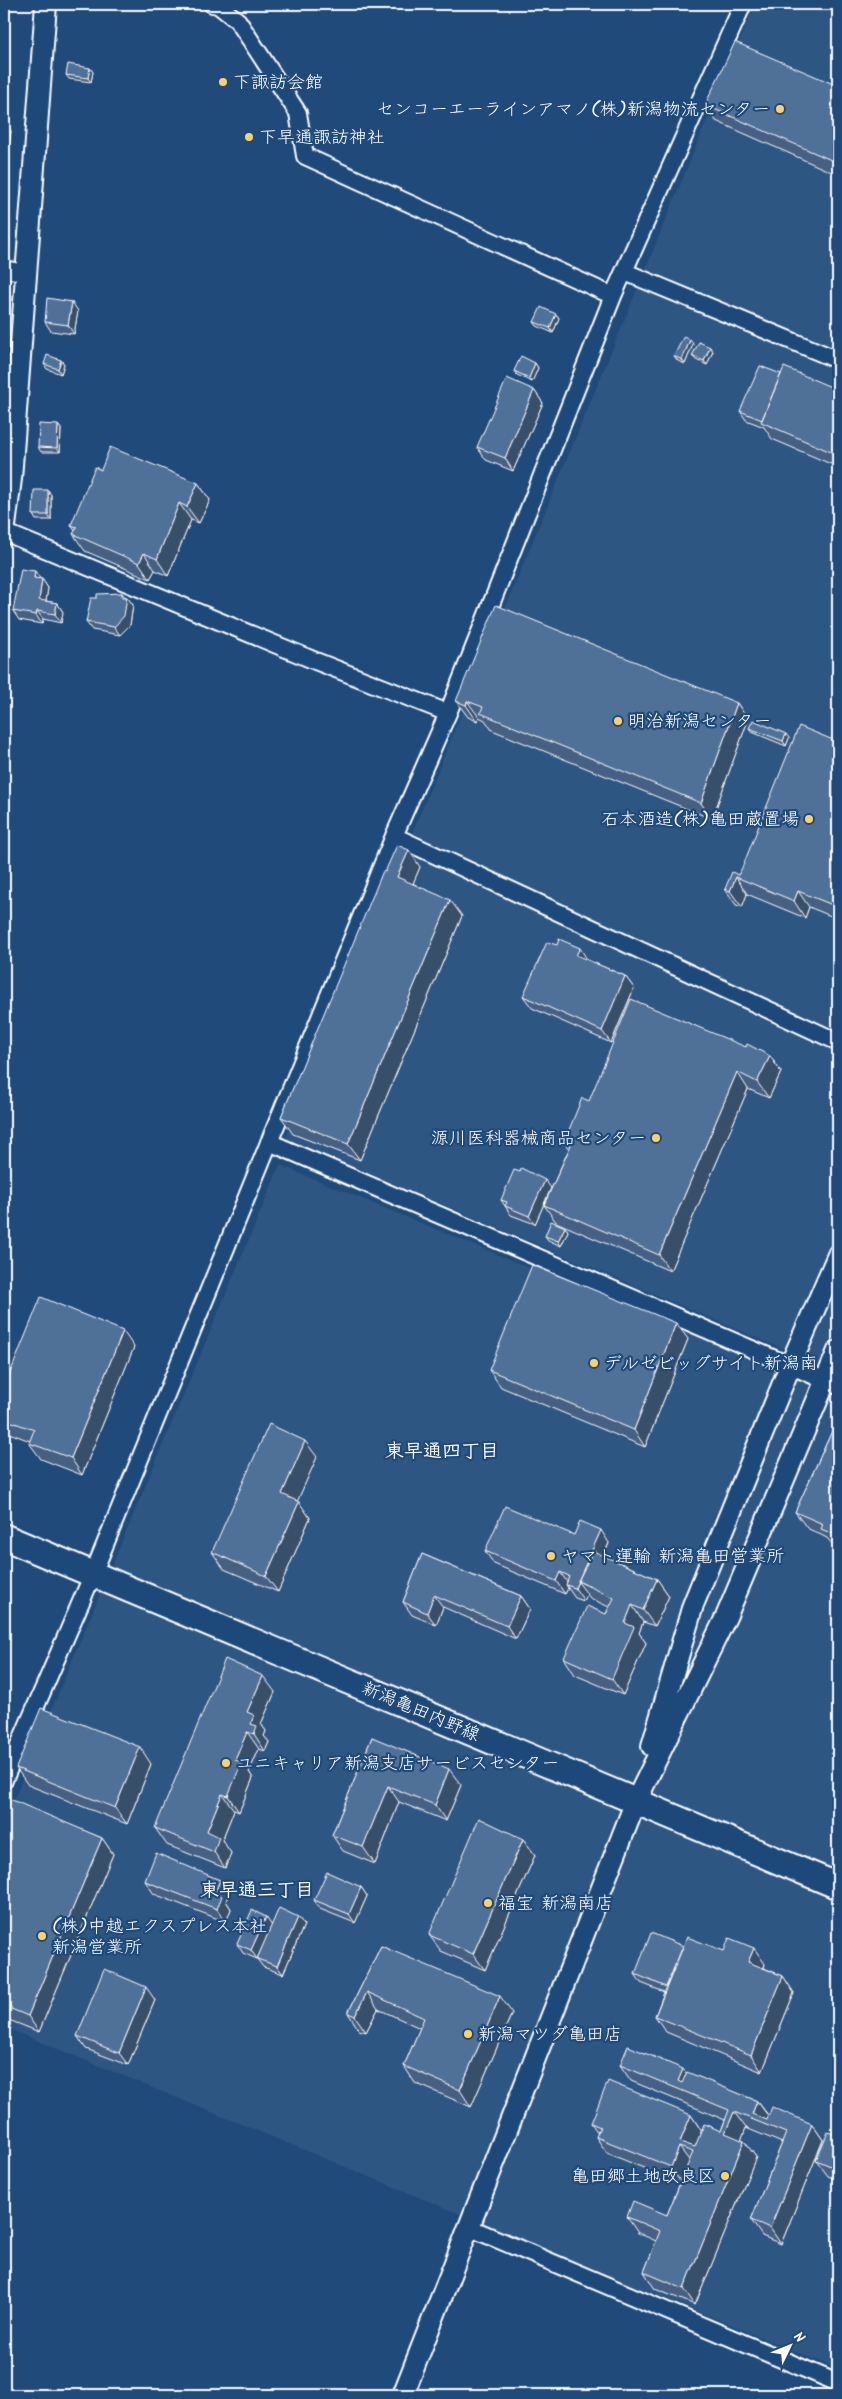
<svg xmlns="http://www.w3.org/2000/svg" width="842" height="2399" font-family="Kalam,'Klee One',sans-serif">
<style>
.built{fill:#2e5683}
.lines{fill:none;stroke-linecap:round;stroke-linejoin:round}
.minor-casing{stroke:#fff;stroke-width:20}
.tertiary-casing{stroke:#fff;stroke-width:24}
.primary-casing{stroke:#fff;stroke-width:29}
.minor{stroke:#1f4a7a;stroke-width:16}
.tertiary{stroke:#1f4a7a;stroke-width:20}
.primary{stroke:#1f4a7a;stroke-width:25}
.wall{fill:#456182;stroke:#fff}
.shaded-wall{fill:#384f6a;stroke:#fff}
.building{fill:#507197;stroke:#fff}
.poi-dot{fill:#ffd166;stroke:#1f4a7a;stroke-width:2}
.labels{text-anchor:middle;stroke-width:4.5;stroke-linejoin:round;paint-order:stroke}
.poi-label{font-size:18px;fill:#fff;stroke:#1f4a7a;text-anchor:start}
.street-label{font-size:18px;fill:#fff;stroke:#1f4a7a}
.neighbourhood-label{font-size:19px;font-weight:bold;fill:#fff;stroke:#1f4a7a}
</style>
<rect width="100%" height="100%" fill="#1f4a7a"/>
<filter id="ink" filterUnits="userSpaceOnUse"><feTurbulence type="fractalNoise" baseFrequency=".02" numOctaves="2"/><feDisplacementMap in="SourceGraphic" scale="10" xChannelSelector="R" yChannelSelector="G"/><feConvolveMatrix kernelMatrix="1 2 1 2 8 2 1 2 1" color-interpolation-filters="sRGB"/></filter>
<g filter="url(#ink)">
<path class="built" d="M755 4H838V1372L286 1138Z
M280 1165 838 1395V2369L4 2027V1823Z"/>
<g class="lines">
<g class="minor-casing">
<path id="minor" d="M212 4 218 5 238 21 298 113 305 156 613 296
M4 269 26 273
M625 272 838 360
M4 532 318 662 448 713
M394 836 838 1042
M269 1142 838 1386
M4 1780 93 1574 394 836 448 713 613 296 743 4
M468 2227 838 2383"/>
</g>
<g class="tertiary-casing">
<path id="tertiary" d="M4 534 11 479 46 4
M652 1746 693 1605 790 1366 838 1255
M403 2395 636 1801 726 1617 838 1351"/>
</g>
<g class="primary-casing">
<path id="primary" d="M4 1537 838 1886"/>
</g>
<use href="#minor" class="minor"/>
<use href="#tertiary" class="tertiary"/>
<use href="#primary" class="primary"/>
</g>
<path class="wall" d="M90 68 93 72 91 82 69 79 66 75Z
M838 86V175L716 121 705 105Z
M4 123 11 131 8 152H4Z
M78 311 74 334 51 331 45 322Z
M556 314 559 318 553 333 537 326 534 322Z
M693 344 685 364 678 361 674 356Z
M713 351 707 365 696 360 692 356Z
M61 360 64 364 61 374 47 369 44 364Z
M535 363 538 368 532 382 517 375 514 371Z
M781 375 838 390V467L772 439 764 427 746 420 740 411Z
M534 390 543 403 513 471 486 460 477 447Z
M58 425 61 429 60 452H41L38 447Z
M101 470 198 483 210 500 199 523 191 520 168 576 155 570 150 579 85 551 73 534 75 531 71 525Z
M48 490 51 495V520H36L33 515Z
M41 579H42L48 588 46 601 57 603 63 612 61 623 43 619 42 624 19 620 13 611Z
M122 593 125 597H127L133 605 130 625 120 635 92 630 86 622 97 598Z
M456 701 737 703 748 720 712 819 492 730 485 720 479 717 477 721 468 717Z
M749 728 789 738 786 746 752 732Z
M838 742V919L809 907 805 918 747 894 742 907 736 905 725 889 738 875Z
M420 867 413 883 462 916 360 1160 293 1134 281 1117 385 872Z
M587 960 625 976 634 988 611 1043 532 1008 523 996Z
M746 1047 770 1056 781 1072 769 1098 748 1089 670 1271 556 1222 544 1205 569 1149 564 1142 589 1101Z
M551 1188 535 1224 511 1215 501 1200Z
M565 1227 568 1231 561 1246 548 1240 545 1236Z
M688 1339 645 1447 501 1387 489 1370Z
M134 1347 82 1475 41 1459 29 1443 30 1441 4 1431V1388Z
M838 1418V1548L833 1545 827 1538 807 1528 795 1512Z
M317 1457 297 1501 310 1518 278 1592 224 1569 212 1552Z
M574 1535 609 1543 604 1556 657 1579 669 1596 655 1626 643 1622 639 1633 646 1643 623 1695 575 1675 564 1658 606 1614 609 1607 590 1598 587 1594 584 1601 575 1598 568 1588 565 1594 494 1564 485 1551Z
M422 1554 521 1596 530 1609 516 1639 443 1607 436 1625 412 1615 403 1602Z
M275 1692 261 1724 266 1731 264 1736 269 1742 265 1751 259 1749 249 1772 253 1778 239 1812 234 1810 222 1840 231 1853 225 1868 167 1845 155 1828Z
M372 1737 461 1785 446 1821 399 1802 375 1864 343 1851 332 1835Z
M151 1764 127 1824 28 1785 16 1768Z
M4 1800 102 1838 113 1854 39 2032 4 2018Z
M523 1839 535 1855 485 1970 441 1951 429 1935Z
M220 1880 229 1893 226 1901 231 1909 226 1922 154 1894 145 1881Z
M361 1887 367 1896 355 1923 320 1909 314 1900Z
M298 1917 304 1925 283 1974 263 1967 257 1959 266 1939 257 1959 243 1953 237 1944 271 1925Z
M381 1946 512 2013 471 2107 415 2083 404 2066 420 2028 378 2009 366 2032 359 2030 348 2013Z
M683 1946 724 1951 765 1964 764 1968 783 1976 794 1993 762 2072 666 2032 655 2016 664 1992 641 1983 635 1974Z
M155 2000 128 2065 86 2049 77 2036Z
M620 2065 686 2073 757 2101 769 2116 812 2124 823 2140 781 2244 762 2236 751 2220 782 2143 746 2128 741 2140 744 2141 756 2157 695 2305 655 2289 644 2272 656 2241 638 2233 627 2217 667 2215 680 2183 607 2153 596 2137 598 2133 591 2123 691 2115 701 2130 721 2131 725 2120 631 2081Z
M838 2136V2180L828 2176 816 2160Z"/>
<path class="shaded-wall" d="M90 68 93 72 91 82 88 78Z
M4 123 11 131 8 152 4 146Z
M5 165 8 169 6 184 4 181Z
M72 302 78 311 74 334 68 325Z
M556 314 559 318 553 333 550 328Z
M690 340 693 344 685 364 682 360Z
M710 347 713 351 707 365 704 361Z
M61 360 64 364 61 374 58 369Z
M535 363 538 368 532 382 529 378Z
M534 390 543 403 513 471 505 458Z
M58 425 61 429 60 452 57 448Z
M198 483 210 500 199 523 187 507Z
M48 490 51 495V520L48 515Z
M179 503 191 520 168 576 157 559Z
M144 553 155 570 150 579 139 563Z
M35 571 41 580 34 578Z
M42 579 48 588 45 608 39 600Z
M122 593 127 599V597L133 605 130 625 120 635 114 627Z
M57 603 63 612 61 623 55 614Z
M37 611 43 619 42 624 36 615Z
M467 701 479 717 477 721 466 705Z
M737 703 748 720 712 819 701 803Z
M786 734 789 738 786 746 783 741Z
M409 850 420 867 409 893 397 877Z
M736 877 747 894 742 907 730 891Z
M798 891 809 907 805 918 794 901Z
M838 897V911L835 906Z
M450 900 462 916 360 1160 348 1144Z
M580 948 588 961 576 955Z
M625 976 634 988 611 1043 602 1031Z
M770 1056 781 1072 769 1098 757 1082Z
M737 1072 748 1089 670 1271 659 1255Z
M545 1180 551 1188 535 1224 529 1216Z
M565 1227 568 1231 561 1246 558 1241Z
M676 1323 688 1339 645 1447 634 1430Z
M123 1331 134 1347 82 1475 71 1458Z
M305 1441 317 1457 293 1511 282 1494Z
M299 1502 310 1518 278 1592 266 1576Z
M601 1530 609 1543 590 1587 578 1581Z
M560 1572 569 1585H566L568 1588 565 1594 556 1581Z
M657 1579 669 1596 655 1626 643 1610Z
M578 1582 587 1594 584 1601 575 1588Z
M434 1595 443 1607 436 1625 427 1613Z
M521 1596 530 1609 516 1639 507 1626Z
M632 1605 643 1622 639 1633 646 1643 623 1695 612 1679 625 1623Z
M263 1676 275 1692 261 1724 266 1731 264 1736 269 1742 265 1751 254 1734 247 1712Z
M247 1732 259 1749 249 1772 253 1778 239 1812 228 1796 235 1760Z
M140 1747 151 1764 127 1824 115 1808Z
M449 1769 461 1785 446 1821 435 1805Z
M388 1786 399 1802 375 1864 363 1847Z
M222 1794 234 1810 222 1840 231 1853 225 1868 214 1852 207 1831Z
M102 1838 113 1854 39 2032 28 2016Z
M523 1839 535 1855 485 1970 473 1954Z
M220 1880 229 1893 226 1901 231 1909 226 1922 217 1909 215 1893Z
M361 1887 367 1896 355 1923 349 1914Z
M266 1917 272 1926 257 1959 251 1950Z
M298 1917 304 1925 283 1974 277 1966Z
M754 1948 765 1964 760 1978 748 1962Z
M783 1976 794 1993 762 2072 751 2055Z
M146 1987 155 2000 128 2065 119 2053Z
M367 1992 378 2009 366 2032 355 2016Z
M500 1996 512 2013 471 2107 460 2090Z
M683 2069 695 2085 691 2094 678 2081Z
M757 2101 769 2117 766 2125 752 2114Z
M734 2112 746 2128 737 2150 725 2133Z
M691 2115 702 2132 694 2153 680 2142Z
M812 2124 823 2140 781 2244 770 2228Z
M744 2141 756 2157 695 2305 684 2289Z
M679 2147 691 2163 682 2184 671 2167Z"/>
<path class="building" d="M735 42 838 86V163L705 105Z
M68 64 90 68 88 78 66 75Z
M47 298 72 302 68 325 45 322Z
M541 307 556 314 550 328 534 322Z
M684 336 690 340 682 360 674 356Z
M699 342 710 347 704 361 692 356Z
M47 355 61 360 58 369 44 364Z
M521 356 535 363 529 378 514 371Z
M760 366 781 374 762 420 740 411Z
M784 367 838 390V455L761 422Z
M507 378 534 390 505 458 477 447Z
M39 424 58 425 57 448 38 447Z
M110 447 198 483 187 507 179 503 157 559 144 553 139 563 73 534 77 527 71 525 95 467 101 470Z
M34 490H48V515H33Z
M21 569 35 571 34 578 42 579 39 600 57 603 55 614 37 611 36 615 13 611Z
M122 593V597H127L124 616 114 627 86 622 91 598H97V594Z
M496 605 737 703 701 803 480 713 483 707 467 701 466 705 456 701Z
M753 720 786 734 783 741 749 728Z
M799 726 838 742V879L836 884 838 885V897L835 906 798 891 794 901 736 877 730 891 725 889 732 872 738 875 742 868Z
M397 845 409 850 397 877 450 900 348 1144 281 1117 383 871 385 872Z
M559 939 580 948 576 955 625 976 602 1031 523 996 547 942 557 945Z
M631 999 746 1047 747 1044 770 1056 757 1082 737 1072 659 1255 544 1205 571 1145 564 1142 582 1098 589 1101Z
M521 1168 545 1180 529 1216 505 1206 507 1202 501 1200 514 1170 520 1172Z
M551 1221 565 1227 558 1241 545 1236Z
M532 1265 676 1323 634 1430 489 1370Z
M41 1297 123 1331 71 1458 29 1443 34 1430 4 1419V1388Z
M838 1418V1536L821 1529 823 1524 795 1512Z
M269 1424 305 1441 282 1494 299 1502 266 1576 212 1552Z
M505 1506 574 1535 580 1521 601 1530 575 1588 566 1585 569 1576 560 1572 556 1581 485 1551Z
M593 1551 657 1579 643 1610 632 1605 625 1623 634 1627 612 1679 564 1658 587 1606 606 1614 614 1598 578 1581Z
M422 1554 521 1596 507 1626 434 1595 427 1613 403 1602Z
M225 1659 263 1676 247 1712 254 1715 251 1724 257 1726 254 1734 247 1732 235 1760 242 1762 228 1796 222 1794 207 1831 219 1837 214 1852 155 1828Z
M41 1708 140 1747 115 1808 16 1768Z
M372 1737 449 1769 435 1805 388 1786 363 1847 332 1835Z
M5 1797 102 1838 28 2016 4 2006V1800Z
M479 1818 523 1839 473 1954 429 1935Z
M156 1853 220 1880 215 1893 222 1896 217 1909 145 1881Z
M327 1872 361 1887 349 1914 314 1900Z
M279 1908 298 1917 277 1966 257 1959Z
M252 1910 266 1917 251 1950 237 1944Z
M651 1933 683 1946 666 1987 635 1974Z
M687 1937 724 1951 729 1938 754 1948 748 1962 783 1976 751 2055 655 2016Z
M381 1946 500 1996 460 2090 404 2066 424 2018 367 1992 355 2016 348 2013Z
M104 1969 146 1987 119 2053 77 2036Z
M628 2046 683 2069 678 2081 682 2083 687 2072 757 2101 752 2114 767 2120 772 2107 812 2124 770 2228 751 2220 786 2133 734 2112 725 2133 744 2141 684 2289 644 2272 660 2231 627 2217 633 2201 667 2215 693 2152 679 2147 671 2167 596 2137 600 2127 591 2123 608 2081 691 2115 680 2142 695 2147 704 2124 721 2131 729 2110 620 2065Z
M828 2132 838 2136V2169L816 2160Z"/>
</g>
<g class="poi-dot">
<circle cx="223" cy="82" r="5"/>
<circle cx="780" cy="109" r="5"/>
<circle cx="249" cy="137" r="5"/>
<circle cx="618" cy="721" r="5"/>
<circle cx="809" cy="819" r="5"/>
<circle cx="656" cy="1138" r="5"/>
<circle cx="594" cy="1363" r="5"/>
<circle cx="551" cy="1556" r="5"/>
<circle cx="226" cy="1763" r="5"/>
<circle cx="488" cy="1903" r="5"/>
<circle cx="42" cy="1936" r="5"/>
<circle cx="468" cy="2034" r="5"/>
<circle cx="725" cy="2176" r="5"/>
</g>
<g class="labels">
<g class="poi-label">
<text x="233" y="88">下諏訪会館</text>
<text x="770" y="115" text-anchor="end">センコーエーラインアマノ(株)新潟物流センター</text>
<text x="259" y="143">下早通諏訪神社</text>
<text x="628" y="727">明治新潟センター</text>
<text x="799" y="825" text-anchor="end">石本酒造(株)亀田蔵置場</text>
<text x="646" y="1144" text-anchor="end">源川医科器械商品センター</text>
<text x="604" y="1369">デルゼビッグサイト新潟南</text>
<text x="561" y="1562">ヤマト運輸 新潟亀田営業所</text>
<text x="236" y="1769">ユニキャリア新潟支店サービスセンター</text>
<text x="498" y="1909">福宝 新潟南店</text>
<text x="52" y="1932">(株)中越エクスプレス本社<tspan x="52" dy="21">新潟営業所</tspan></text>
<text x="478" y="2040">新潟マツダ亀田店</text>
<text x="715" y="2182" text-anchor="end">亀田郷土地改良区</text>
</g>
<g class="street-label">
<text transform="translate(421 1711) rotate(23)" y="6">新潟亀田内野線</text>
</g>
<g class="neighbourhood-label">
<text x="442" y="1457">東早通四丁目</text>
<text x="257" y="1896">東早通三丁目</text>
</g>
</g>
<rect width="842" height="2399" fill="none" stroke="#1f4a7a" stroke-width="20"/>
<rect x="10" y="10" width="822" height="2379" fill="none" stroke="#fff" stroke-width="2" filter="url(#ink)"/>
<g transform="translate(790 2346) rotate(47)" stroke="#1f4a7a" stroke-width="4" paint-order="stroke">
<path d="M0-4L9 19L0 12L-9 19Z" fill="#ffffff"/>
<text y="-8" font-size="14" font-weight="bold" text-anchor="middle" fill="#ffffff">N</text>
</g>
</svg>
